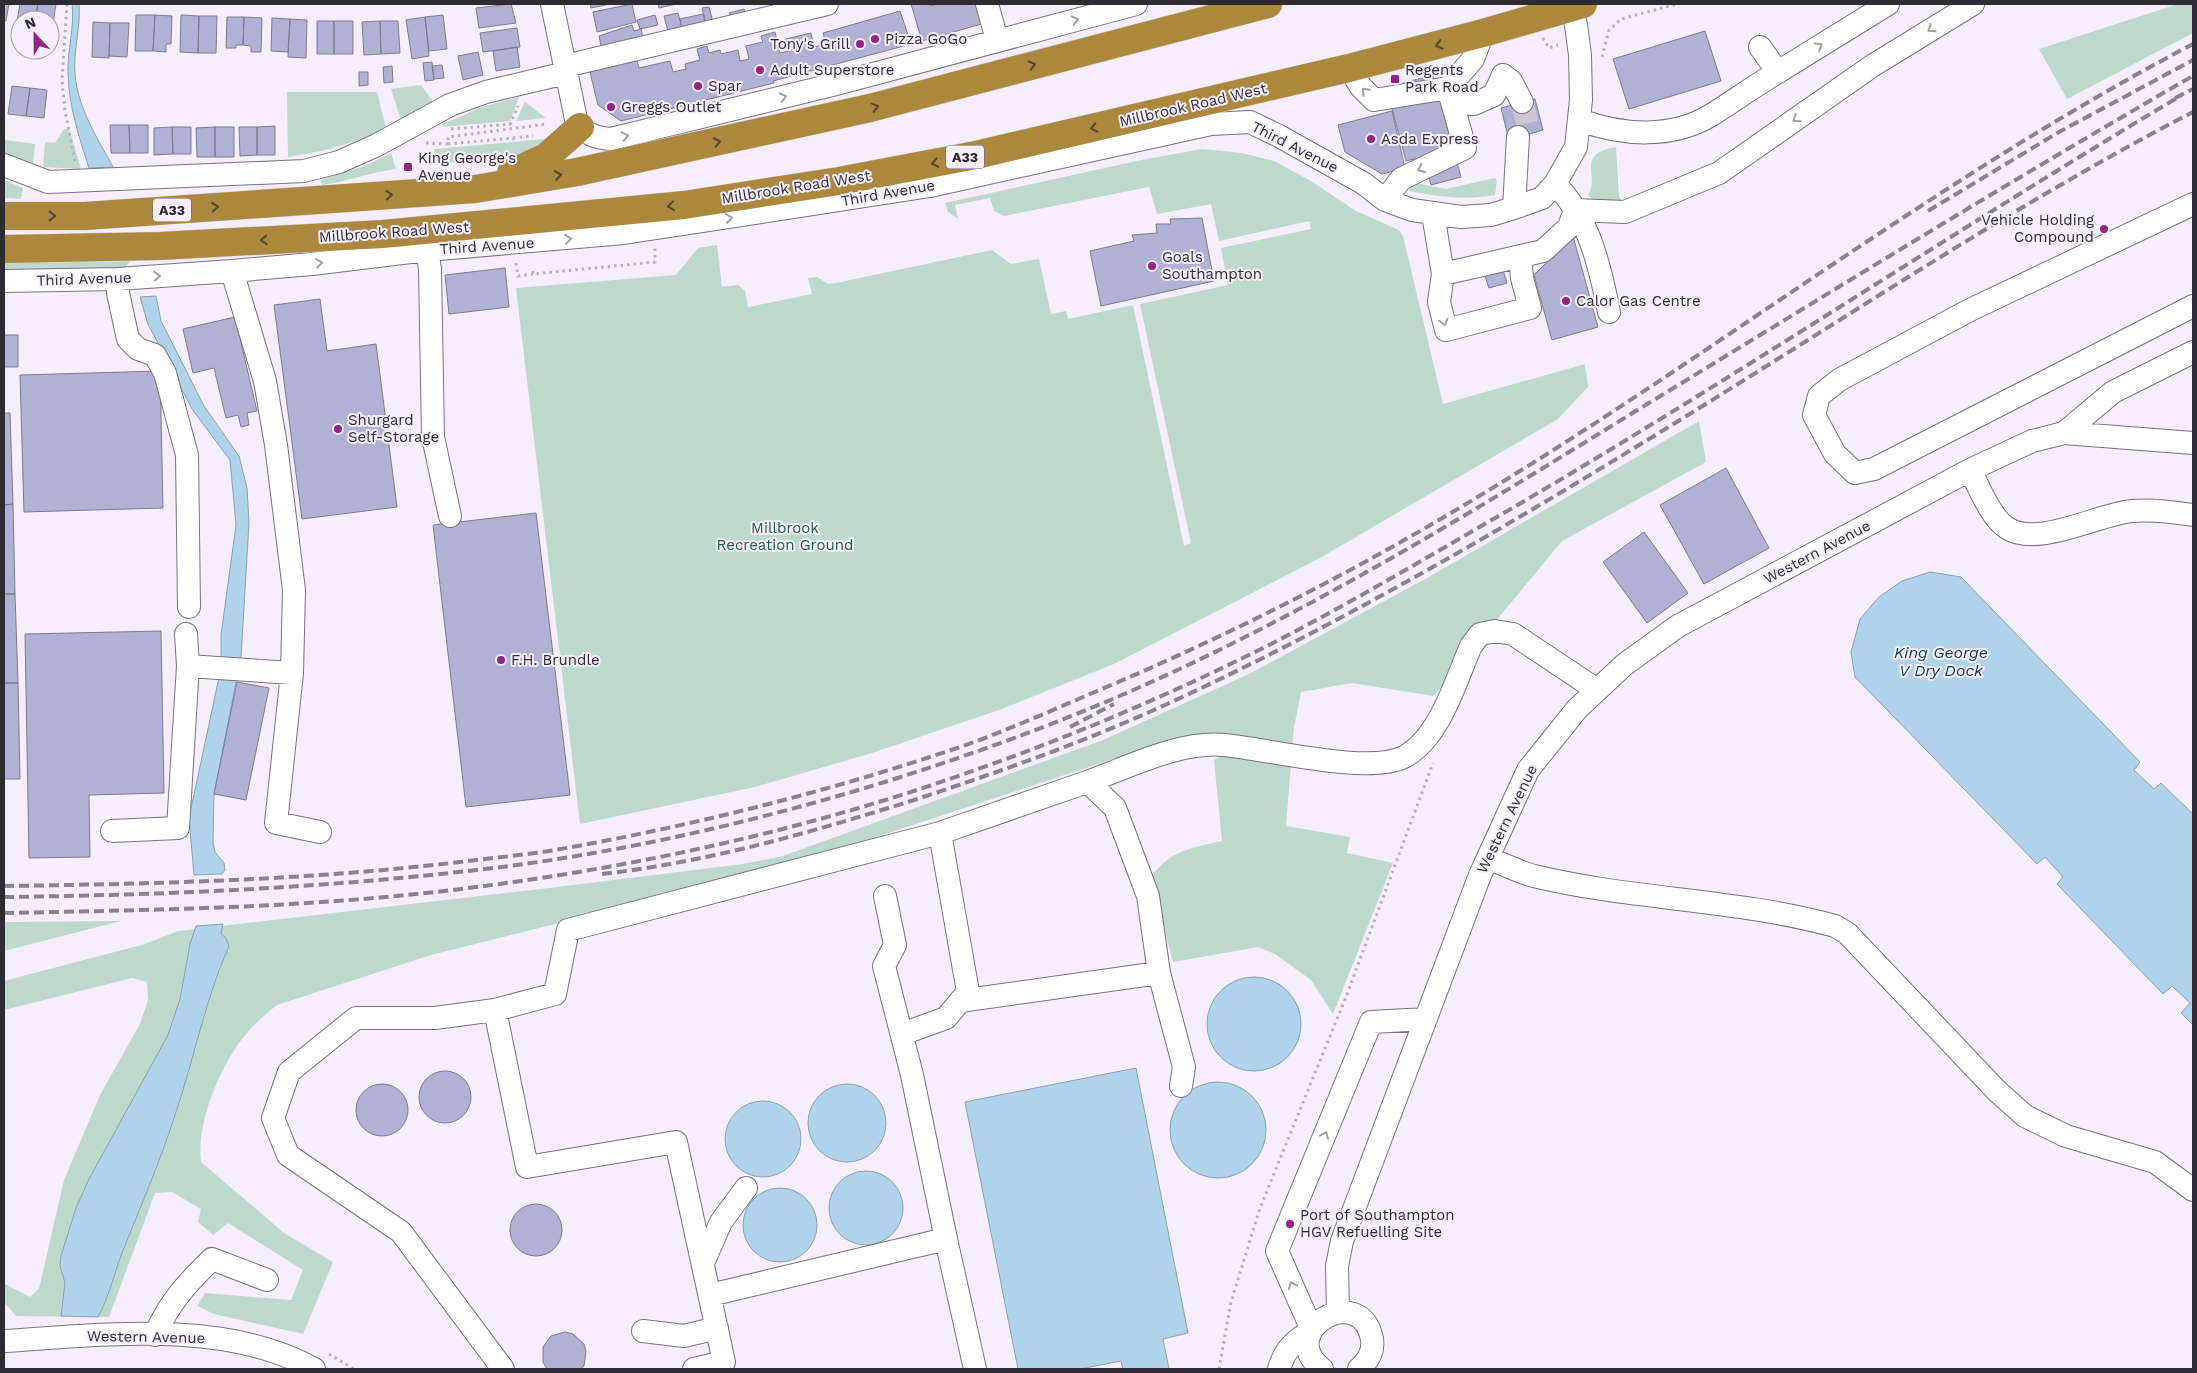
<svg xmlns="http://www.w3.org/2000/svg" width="2197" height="1373" font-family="'Work Sans',sans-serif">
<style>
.green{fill:#bdd9cb}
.water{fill:#b0d3ec;stroke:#89a1b4}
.building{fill:#b1b1d5;stroke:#7c7c90}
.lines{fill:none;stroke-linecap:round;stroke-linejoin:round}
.minor-tunnel{stroke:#cec6d5;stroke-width:22;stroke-dasharray:22 11;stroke-linecap:butt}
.minor-casing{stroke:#797082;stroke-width:24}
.highway-casing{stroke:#d5d5d6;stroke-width:29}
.path{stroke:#b8b0be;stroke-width:3;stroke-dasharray:2.5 4;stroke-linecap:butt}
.minor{stroke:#fff;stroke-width:22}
.highway{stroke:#ab883d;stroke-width:28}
.rail{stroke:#89838f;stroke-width:4;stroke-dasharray:10 5;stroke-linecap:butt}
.oneway{stroke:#a1a0a3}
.oneway2{stroke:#544736}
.poi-dot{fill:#922485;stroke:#f6edfe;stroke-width:2}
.labels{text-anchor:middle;stroke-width:4;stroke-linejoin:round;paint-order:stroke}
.shield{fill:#f6edfe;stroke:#6b6570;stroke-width:1}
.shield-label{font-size:14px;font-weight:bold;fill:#2f2b33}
.poi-label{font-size:15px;fill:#2f2b33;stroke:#f6edfe;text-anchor:start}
.street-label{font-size:15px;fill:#2f2b33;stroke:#f6edfe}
.park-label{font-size:15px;fill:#195f45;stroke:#f6edfe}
.water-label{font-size:16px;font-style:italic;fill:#0f3a54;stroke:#f6edfe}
</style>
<rect width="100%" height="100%" fill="#f6edfe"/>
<path class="green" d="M2178 4H2193V33L2067 99 2039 49Z
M421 85 434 103 401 120 391 89Z
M287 92H377L386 128C350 145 326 151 288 157Z
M519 97 510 121 443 127V124L482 107Z
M525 102 546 118 516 121Z
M69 128 81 169 43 167 45 142 55 143 64 129Z
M556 138 537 155 435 164 434 149Z
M5 140 35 144 33 163 4 153Z
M1616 147 1619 197 1624 204 1596 202 1588 195C1601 177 1574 154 1616 147Z
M1202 149 1242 153 1274 161 1311 181 1356 211 1399 230 1403 236 1443 404 1585 364 1588 387 1558 419 1320 558 1114 664 999 710 872 753 755 787 580 824 516 288 676 275 698 248 717 245 722 287 738 285 745 291 748 307 812 294 808 278 817 277 828 284 836 283 992 250 1011 264 1039 259 1051 314 1066 311 1068 319 1133 305 1184 546 1191 543 1140 304 1228 285 1221 248 1311 229 1309 221 1219 241 1211 204 1157 214 1149 187 1004 216 994 211 990 198 955 205 958 219 948 212 945 203 1141 160Z
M391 153 396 169C371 172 347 182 322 185L321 183 322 179 365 166Z
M1495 178 1497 181 1495 195C1465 200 1439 197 1410 191L1408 189 1415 183 1446 189Z
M4 180 23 188 21 199 4 198Z
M130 261 120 276 4 278V263Z
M1699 421 1706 462 1562 541 1434 696 1352 683 1301 692 1294 727 1286 826 1350 837 1347 853 1393 863 1333 1014 1311 980 1275 954 1258 947 1173 962 1151 877C1170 850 1192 848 1222 841L1214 760 1227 753 1144 749 791 865 431 955 277 1005C263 1016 250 1028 239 1043 218 1072 196 1126 201 1162L284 1233 333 1262 303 1334 214 1314 197 1306 205 1293 291 1300 303 1270 228 1223 213 1235 198 1222 201 1209 172 1192 155 1193 109 1317 16 1316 4 1302 5 1284 30 1297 39 1289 64 1180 100 1095 140 1024 148 1000 147 982 132 978 4 1010V981L145 944 178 931 541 889 743 864 783 856 1103 740 1249 674 1427 578Z
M121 921 4 951V922Z"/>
<path class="water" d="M72 4H79C81 27 73 51 75 74 78 109 97 137 113 167L89 168C79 137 69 107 68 74 67 50 75 27 72 4Z
M156 296 161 321 204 406 239 456 247 488 249 523 241 657 214 794 213 843 215 852 224 863 225 870 222 874 194 875 189 818 221 668V635L236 525 230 460 192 409 148 324 140 297Z
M1930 572 1961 577 2140 762 2134 770 2154 789 2161 783 2193 814V1025L2181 1013 2190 1003 2172 986 2163 994 2057 884 2063 877 2045 857 2037 864 1855 677 1851 652 1860 619 1879 597 1902 581Z
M223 924 221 934 226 938 229 946C205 1000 194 1059 175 1115 160 1162 140 1208 122 1253 114 1274 109 1297 98 1317L61 1316 65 1283 60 1266 61 1256 76 1208 89 1179 168 1035 180 999 190 944 196 926Z
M1207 1024a47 47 0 1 1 94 0a47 47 0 1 1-94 0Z
M1136 1068 1188 1333 1163 1339 1169 1369H1123L1121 1361 1080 1369H1018L965 1102Z
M1170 1130a48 48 0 1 1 96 0a48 48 0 1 1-96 0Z
M808 1123a39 39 0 1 1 78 0a39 39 0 1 1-78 0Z
M725 1139a38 38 0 1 1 76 0a38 38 0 1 1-76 0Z
M829 1208a37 37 0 1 1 74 0a37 37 0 1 1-74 0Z
M743 1225a37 37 0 1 1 74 0a37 37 0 1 1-74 0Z"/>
<path class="building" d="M4 4H9L6 21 4 20Z
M20 4H38L35 20H20V34L15 33Z
M38 4H56L51 37 50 20H35Z
M511 4 516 23 479 28 476 8Z
M590 4H610L591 8Z
M632 4 636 22 597 32 593 12Z
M658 4H676L659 8Z
M911 4H930V6L938 4H979L985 23 922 41Z
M709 7 713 22 706 24 702 8Z
M744 9 747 19 732 23 729 13Z
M900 11 911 44 773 81 774 83 621 121 598 105 589 68 636 57 639 68 670 61 673 72 686 69 685 64 700 60 697 49 707 46 709 53 720 50 721 54 738 50 740 61 749 59 746 46 763 42 761 36 775 32 780 53 789 51 786 39 811 33 814 47 826 44 823 33Z
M678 13 683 32 669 35 664 16Z
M703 14 706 26 684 36 680 19Z
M136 15H155L153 51H135Z
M155 15 172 16 171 44H166V52L153 51Z
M181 15 199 16 198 53 180 52Z
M443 15 447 49 429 51 425 17Z
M655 15 658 25 640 29 637 20Z
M199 16H217L216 53H198Z
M227 17H244L243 45H236V48H226Z
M244 17 262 18 261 52H251V46L243 45Z
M425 17 429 56 412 59 406 20Z
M272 18 290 19 288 52 271 51Z
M290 19 307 20 306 58 288 57Z
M317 21H334V54H317Z
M334 21H353V54H334Z
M380 21 381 54 364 55 362 22Z
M380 21H398L400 53 381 54Z
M93 22 110 23 109 58 92 57Z
M110 23H129L127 57 109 56Z
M632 25 634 31 641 29 645 45 603 55 599 36Z
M517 28 520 47 483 52 480 33Z
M1705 31 1721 81 1629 109 1613 59Z
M517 47 520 67 496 71 493 51Z
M478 52 483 75 463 80 458 56Z
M432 62 434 80 425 81 423 63Z
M442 65 444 78 434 79 432 66Z
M392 66 393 82 384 83 383 67Z
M359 72H368V85L359 86Z
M1433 75 1461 177 1431 185 1423 157 1406 161 1391 105 1407 100 1403 83Z
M12 86 30 88 26 116 8 114Z
M30 88 47 90 44 118 26 116Z
M1535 99 1543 130 1509 140 1501 108Z
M1392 111 1405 168 1382 174 1345 152 1338 125Z
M110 125H129L130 153H111Z
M129 125H148V153H130Z
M275 126V155H257V127Z
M172 127H191V154H173Z
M172 127 173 154 154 155V128Z
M215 127H234V157H215Z
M215 127V157H197L196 128Z
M239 127H257V155L240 156Z
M1202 218 1214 281 1101 306 1090 251 1134 241 1132 235 1157 233 1156 224H1171L1170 219Z
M1573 236 1598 327 1552 340 1534 275Z
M505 268 509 307 449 314 445 275Z
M1503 270 1507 283 1489 288 1485 276Z
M320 299 327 351 376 344 397 507 302 519 274 305Z
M235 317 257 411 247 413 249 425 241 427 238 415 226 418 214 368 193 373 183 329Z
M4 335H18V367H4Z
M160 371 163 508 24 512 20 375Z
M4 413H10L13 504 4 505Z
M1726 468 1769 548 1704 584 1660 505Z
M13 504 15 594H4V505Z
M536 513 570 795 466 807 433 525Z
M1644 532 1688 593 1647 623 1603 562Z
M4 594H15L18 683H4Z
M161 631 164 793 89 795 90 857 29 858 25 634Z
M237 682 269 688 246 800 214 794Z
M4 683H18L20 779H4Z
M419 1097a26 26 0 1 1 52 0a26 26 0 1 1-52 0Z
M356 1110a26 26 0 1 1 52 0a26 26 0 1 1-52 0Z
M510 1230a26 26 0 1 1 52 0a26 26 0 1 1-52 0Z
M565 1332 573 1334 584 1344 586 1351 584 1366 581 1369H547L543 1362V1347L551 1336Z"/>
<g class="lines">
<path class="minor-tunnel" d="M1522 102 1530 134"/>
<g class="minor-casing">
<path id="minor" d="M552 4 576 119C584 134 595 138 611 139L836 84 1136 4
M987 4 997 40
M565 66 827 4
M1349 68 1361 87 1374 100 1448 88 1473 59 1483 33
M1778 72 1888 4
M1503 75 1511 81 1522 102
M1448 88 1465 103 1474 104 1494 95 1503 75
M1580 120C1623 136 1673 139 1713 114 1735 100 1756 85 1778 72L1760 47
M4 165 48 182 304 171 339 162 377 145 450 105 486 92 566 73
M1555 184C1589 218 1600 266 1609 312
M1385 200 1401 179 1465 148 1448 88
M2193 204 1970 310 1839 380 1819 396 1814 415 1835 454 1855 473 1874 469 2193 306
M1514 208 1518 137
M1433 214 1443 274 1543 251 1569 227 1575 210 1625 212 1719 173 1872 66 1973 4
M427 250 430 269 433 437 450 516
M232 271 265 381 276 445 294 590 292 673 276 823 320 832
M1443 274 1439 302 1446 330 1530 308 1522 278 1520 256
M118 279V293L128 339 138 349 155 355 165 373 187 455 189 607
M4 281 118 279 232 271 312 264 427 250 624 233 930 186 1211 124 1250 122 1279 136 1363 183 1385 200 1412 210 1461 217 1491 215 1514 208 1542 198 1555 184 1576 147 1581 100 1580 55 1576 25 1570 4
M2064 433 2113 392 2193 352
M1970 470C1979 487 1991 518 2007 528 2038 548 2098 514 2132 511 2153 509 2174 512 2193 515
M188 666 292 673
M112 831 178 828 188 666 186 634
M940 833C989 816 1038 799 1087 782 1129 767 1179 741 1224 745 1268 749 1368 775 1404 757 1440 738 1455 682 1471 646L1480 634 1495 631 1513 634 1597 690
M1488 858C1503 864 1519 872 1534 876 1633 900 1737 899 1835 926L1847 933 1997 1091 2025 1116 2066 1136 2155 1162 2193 1190
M1159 973 1184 1067 1181 1086
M960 1001 1159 973 1148 896 1115 808 1088 782
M495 1010 555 994 568 930 940 833 968 992 946 1018 902 1034
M946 1239 975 1369
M703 1263 721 1222 746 1188
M710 1295 946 1239 912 1075 884 966 895 945 885 896
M1338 1312 1337 1266 1342 1241 1480 875 1528 770 1577 709 1624 665 1678 626 1970 470 2032 441 2064 433 2193 443
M643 1331 684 1336 717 1328
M155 1335C169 1303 186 1284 212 1259L267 1280
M4 1341C101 1335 226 1319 314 1369
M503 1369 401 1232 288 1155 273 1118 289 1072 356 1018H435L495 1010 527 1167 676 1142 724 1362 694 1369
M1279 1369C1285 1349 1294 1341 1312 1330L1277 1251 1371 1022 1426 1019
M1322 1369C1274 1332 1360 1280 1372 1339 1374 1351 1368 1361 1359 1369"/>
</g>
<g class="highway-casing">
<path id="highway" d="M511 173 546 157 580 127
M4 216H85L404 194 475 189 577 172 870 108 1268 4
M4 249 160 246 383 234 684 205 839 181 976 155 1349 68 1483 33 1583 4"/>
</g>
<path class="path" d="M67 4 62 80 65 111 75 161
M1543 38 1549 48 1558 45
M1602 57 1609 30 1621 19 1677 4
M510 125 518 106
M451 129 511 124
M513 138 533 136
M514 140 513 138 448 144V137L547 124
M426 143 448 144
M516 263 518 276 533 274
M533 271V274L655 262V248
M329 1354 354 1369
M1219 1369 1231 1302 1260 1208 1346 997 1433 763"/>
<use href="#minor" class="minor"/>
<use href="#highway" class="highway"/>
<path class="rail" d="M2175 98 2193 89
M1928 211 2059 132 2193 60
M1070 727 1114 704
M602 874C709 862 812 832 914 800 999 772 1084 742 1165 705 1346 622 1518 520 1688 415 1855 312 2019 202 2193 112
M4 886C156 884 309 880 460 862 492 858 524 855 555 850 693 826 831 791 963 746 1008 730 1053 710 1097 691 1223 638 1344 577 1461 507 1709 359 1937 178 2193 44
M4 897C175 895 347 887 517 865 716 838 931 776 1115 698 1299 619 1469 514 1639 409 1823 297 2006 183 2193 76
M4 913C151 910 298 908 444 891 625 870 806 831 978 769 1075 735 1171 694 1263 648 1334 612 1402 572 1471 532 1713 393 1943 237 2182 95"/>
</g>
<defs><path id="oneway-chevron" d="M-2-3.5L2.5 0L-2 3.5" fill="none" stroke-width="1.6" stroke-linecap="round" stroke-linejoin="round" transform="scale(1.25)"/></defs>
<g class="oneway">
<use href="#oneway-chevron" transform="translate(1075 20) rotate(-15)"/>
<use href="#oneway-chevron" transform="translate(1931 29) rotate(147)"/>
<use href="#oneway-chevron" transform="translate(1819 46) rotate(-32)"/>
<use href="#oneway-chevron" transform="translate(1365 91) rotate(-133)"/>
<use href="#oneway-chevron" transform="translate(783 97) rotate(-14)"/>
<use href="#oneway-chevron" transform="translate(1796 119) rotate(145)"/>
<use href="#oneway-chevron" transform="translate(625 136) rotate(-13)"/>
<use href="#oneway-chevron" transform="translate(1421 169) rotate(155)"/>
<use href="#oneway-chevron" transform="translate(729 218) rotate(-8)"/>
<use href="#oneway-chevron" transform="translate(568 239) rotate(-6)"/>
<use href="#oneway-chevron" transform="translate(319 263) rotate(-7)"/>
<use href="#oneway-chevron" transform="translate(157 276) rotate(-4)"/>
<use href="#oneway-chevron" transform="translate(1444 322) rotate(75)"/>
<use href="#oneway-chevron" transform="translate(1325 1135) rotate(-68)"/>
<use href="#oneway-chevron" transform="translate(1292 1285) rotate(-114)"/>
</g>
<g class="oneway2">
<use href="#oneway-chevron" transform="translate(1439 45) rotate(165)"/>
<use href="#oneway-chevron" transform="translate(1032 65) rotate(-14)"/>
<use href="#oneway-chevron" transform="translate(875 107) rotate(-15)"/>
<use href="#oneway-chevron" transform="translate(1094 128) rotate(167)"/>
<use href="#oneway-chevron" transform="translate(717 142) rotate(-12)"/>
<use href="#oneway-chevron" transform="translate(935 163) rotate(169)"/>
<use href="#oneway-chevron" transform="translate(558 175) rotate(-9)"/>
<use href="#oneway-chevron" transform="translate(389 195) rotate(-4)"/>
<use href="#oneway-chevron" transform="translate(671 206) rotate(174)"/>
<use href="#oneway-chevron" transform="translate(215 207) rotate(-4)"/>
<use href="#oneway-chevron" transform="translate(52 216)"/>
<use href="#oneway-chevron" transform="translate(264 240) rotate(177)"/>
</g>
<g class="poi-dot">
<circle cx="875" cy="39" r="5"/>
<circle cx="860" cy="44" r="5"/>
<circle cx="760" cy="70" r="5"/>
<rect x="1390" y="74" width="10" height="10" rx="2.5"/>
<circle cx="698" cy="86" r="5"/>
<circle cx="611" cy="107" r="5"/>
<circle cx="1371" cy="139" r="5"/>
<rect x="403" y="162" width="10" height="10" rx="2.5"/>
<circle cx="2104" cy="229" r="5"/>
<circle cx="1152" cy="266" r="5"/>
<circle cx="1566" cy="301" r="5"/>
<circle cx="338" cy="429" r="5"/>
<circle cx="501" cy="660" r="5"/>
<circle cx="1290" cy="1224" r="5"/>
</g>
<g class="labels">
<g class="shield">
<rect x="946" y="145.5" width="38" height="23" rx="4"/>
<rect x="153" y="198.5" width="38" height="23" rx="4"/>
</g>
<g class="shield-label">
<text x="965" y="162">A33</text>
<text x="172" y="215">A33</text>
</g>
<g class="poi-label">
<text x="885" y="44">Pizza GoGo</text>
<text x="850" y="49" text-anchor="end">Tony's Grill</text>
<text x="770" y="75">Adult Superstore</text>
<text x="1405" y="75">Regents<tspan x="1405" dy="17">Park Road</tspan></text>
<text x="708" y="91">Spar</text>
<text x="621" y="112">Greggs Outlet</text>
<text x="1381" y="144">Asda Express</text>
<text x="418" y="163">King George's<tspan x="418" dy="17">Avenue</tspan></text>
<text x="2094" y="225" text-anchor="end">Vehicle Holding<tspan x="2094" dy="17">Compound</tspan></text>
<text x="1162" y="262">Goals<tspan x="1162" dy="17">Southampton</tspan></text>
<text x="1576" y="306">Calor Gas Centre</text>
<text x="348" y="425">Shurgard<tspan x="348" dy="17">Self-Storage</tspan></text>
<text x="511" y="665">F.H. Brundle</text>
<text x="1300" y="1220">Port of Southampton<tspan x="1300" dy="17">HGV Refuelling Site</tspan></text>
</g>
<g class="street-label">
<text transform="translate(1193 105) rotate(-13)" y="5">Millbrook Road West</text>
<text transform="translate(1295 147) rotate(27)" y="5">Third Avenue</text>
<text transform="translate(796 187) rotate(-9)" y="5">Millbrook Road West</text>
<text transform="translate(888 193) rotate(-10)" y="5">Third Avenue</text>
<text transform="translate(394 232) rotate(-4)" y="5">Millbrook Road West</text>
<text transform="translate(487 246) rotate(-4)" y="5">Third Avenue</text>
<text transform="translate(84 279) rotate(-2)" y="5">Third Avenue</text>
<text transform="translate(1817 552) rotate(-28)" y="5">Western Avenue</text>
<text transform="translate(1507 819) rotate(-64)" y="5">Western Avenue</text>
<text transform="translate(146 1337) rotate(1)" y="5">Western Avenue</text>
</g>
<g class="park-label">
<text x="785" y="533">Millbrook<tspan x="785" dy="17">Recreation Ground</tspan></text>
</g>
<g class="water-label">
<text x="1941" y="658">King George<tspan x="1941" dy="18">V Dry Dock</tspan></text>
</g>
</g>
<rect width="2197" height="1373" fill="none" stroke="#2f2b33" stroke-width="10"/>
<g transform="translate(35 35) rotate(338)"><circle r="24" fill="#f6edfe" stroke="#a69fad"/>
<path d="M0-4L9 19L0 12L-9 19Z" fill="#922485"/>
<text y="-8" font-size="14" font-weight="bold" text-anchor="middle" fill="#2f2b33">N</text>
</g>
</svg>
